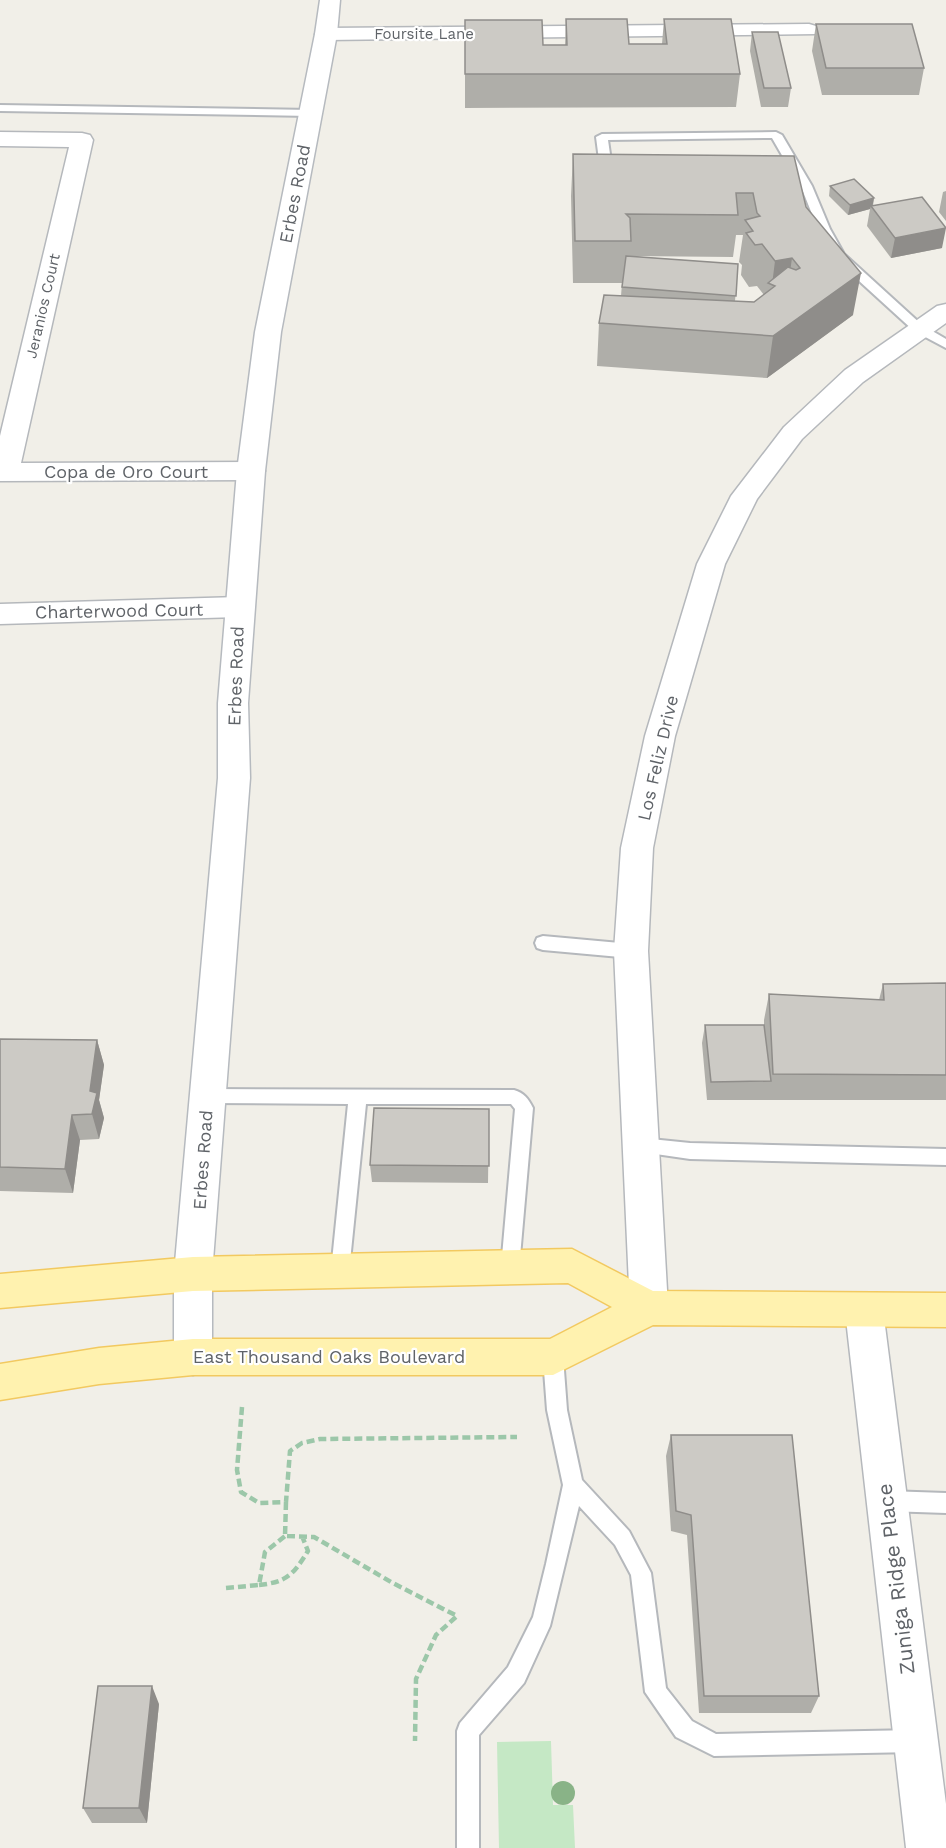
<svg xmlns="http://www.w3.org/2000/svg" width="946" height="1848" font-family="'Work Sans',sans-serif">
<style>
.green{fill:#c5e8c5}
.lines{fill:none;stroke-linecap:round;stroke-linejoin:round}
.lane-casing{stroke:#b5b8bc;stroke-width:4}
.street-casing{stroke:#b5b8bc;stroke-width:3}
.secondary-casing{stroke:#b6babf;stroke-width:3}
.primary-casing{stroke:#f2c960;stroke-width:3}
.path{stroke:#9cc7a9;stroke-width:4.5;stroke-dasharray:8 4;stroke-linecap:butt}
.lane{fill:#fff;fill-rule:evenodd}
.street{fill:#fff;fill-rule:evenodd}
.secondary{fill:#fff;fill-rule:evenodd}
.primary{fill:#fff2af;fill-rule:evenodd}
.tree{fill:#89b387}
.wall{fill:#afaea9;fill-rule:evenodd}
.shaded-wall{fill:#8f8d8a}
.building{fill:#cccac5;stroke:#8f8d8a;stroke-width:1.5}
.labels{text-anchor:middle;stroke-width:4.5;stroke-linejoin:round;paint-order:stroke}
.far-street-label{font-size:15px;fill:#5f6368;stroke:#fff}
.street-label{font-size:18px;fill:#5f6368;stroke:#fff}
.near-street-label{font-size:21px;fill:#5f6368;stroke:#fff}
</style>
<rect width="100%" height="100%" fill="#f1efe8"/>
<path class="green" d="M551 1741 553 1805H573L575 1848H499L497 1742Z"/>
<g class="lines">
<g class="lane-casing">
<path id="lane" d="M0 105 311 110 317 113 311 116 0 111Z
M776 132 782 135 812 186 830 229 844 254 922 325 946 339V348L914 331 835 259 818 229 802 189 774 188V184L798 183 772 138 608 140 613 175 607 178 601 175 596 137 602 134Z
M543 936 631 944 637 946 639 951 637 956 631 958 543 950 537 948 535 943 537 938Z
M207 1089 514 1090C524 1093 528 1098 533 1108L519 1268 517 1274 510 1276 503 1274 501 1268 515 1109 511 1104H366L349 1271 347 1277 340 1279 333 1277 331 1271 348 1104 207 1103 201 1101 198 1096 201 1091Z
M641 1138 690 1143 946 1149V1165L690 1159 635 1151 632 1146 635 1141Z
M553 1348 560 1351 563 1357 567 1410 582 1480 629 1531 651 1573 666 1688 692 1721 716 1734 916 1730 924 1733 927 1741 924 1749 916 1752 714 1756 676 1737 645 1692 631 1575 615 1545 579 1506 550 1626 524 1683 479 1735V1848H457V1731L460 1723 508 1667 533 1617 546 1564 563 1485 547 1410 543 1357 546 1351Z
M887 1491 946 1493V1513L887 1511 880 1508 877 1501 880 1494Z"/>
</g>
<g class="street-casing">
<path id="street" d="M809 24 816 26 820 30 816 34 326 40 318 39 315 34 318 29 326 28Z
M0 132 82 133 90 135 93 140 21 463 251 462 261 465 265 471 261 477 251 480 0 481V436L69 147 0 146Z
M946 304V323L863 382 802 439 757 499 725 564 675 736 653 848 648 951 668 1308 662 1320 649 1325 636 1320 630 1308 614 951 621 848 645 736 697 564 731 496 784 427 845 370 937 306Z
M239 597 249 600 253 607 249 614 239 617 0 624V604Z
M864 1293 877 1298 883 1310 946 1804V1848H906L845 1310 851 1298Z"/>
</g>
<g class="secondary-casing">
<path id="secondary" d="M320 0H340L337 34 281 332 265 471 248 703 250 778 212 1274V1357L207 1370 193 1375 179 1370 174 1357V1274L218 778V703L237 471 255 332 315 34Z"/>
</g>
<g class="primary-casing">
<path id="primary" d="M572 1249 653 1291 946 1293V1327L653 1325 553 1375H193L99 1384 0 1400V1364L99 1348 193 1339H550L612 1307 568 1283 193 1291 0 1308V1274L193 1257Z"/>
</g>
<path class="path" d="M242 1407 237 1470 241 1492 259 1503 286 1502 290 1451 302 1443 320 1439 517 1437
M286 1502 285 1536 314 1537 391 1582 457 1616 436 1635 416 1679 415 1741
M259 1585C287 1582 293 1575 308 1551L302 1536
M226 1588 259 1585 265 1552 285 1536"/>
<use href="#lane" class="lane"/>
<use href="#street" class="street"/>
<use href="#secondary" class="secondary"/>
<use href="#primary" class="primary"/>
</g>
<circle class="tree" cx="563" cy="1793" r="12"/>
<path class="wall" d="M566 19 629 44H662L664 19 740 74 736 107 465 108V20L543 45H565Z
M816 24 924 68 919 95H822L812 51Z
M752 32 791 88 788 107H761L750 51Z
M573 154 794 156 806 207 853 315 767 378 597 366 599 323 621 296 622 283H573L571 196ZM736 235H743L739 262 742 265 741 275 749 287 757 286 764 295 754 302 735 301 738 264 630 256 733 257Z
M830 186 874 198 873 206 942 248 891 258 867 226 870 209 848 215 829 196Z
M946 191V221L939 212 943 192Z
M946 983V1100H707L702 1043 705 1025H764V1020L769 994 879 1000 883 984Z
M0 1039 97 1040 104 1065 99 1100 104 1118 99 1139 80 1140 73 1193 0 1191Z
M489 1109 488 1183 372 1182 370 1165Z
M671 1435 819 1696 811 1713H699L687 1535 671 1531 666 1456Z
M159 1704 147 1823H92L83 1808Z"/>
<path class="shaded-wall" d="M874 198 872 208 871 206 870 209 848 215 850 205Z
M946 228 942 248 891 258 895 238Z
M792 258 786 300 775 286 772 285 775 261Z
M861 273 853 315 767 378 773 336Z
M97 1040 104 1065 99 1100 104 1118 99 1139 92 1114 90 1091Z
M72 1115 80 1140 73 1193 65 1169Z
M152 1686 159 1704 147 1823 139 1808Z"/>
<path class="building" d="M566 19H627L629 44H667L664 19H731L740 74H465V20H542L543 45H567Z
M816 24H912L924 68H826Z
M752 32H778L791 88H764Z
M573 154 794 156 806 207 861 273 773 336 599 323 604 295 754 302 775 286 768 283 788 267 796 270 800 268 792 258 775 261 762 244 755 245 746 233 753 231 745 220 760 216 757 213 753 193H736L738 215 626 214 630 218 631 241H575Z
M854 179 874 198 850 205 830 186Z
M922 197 946 228 895 238 871 206Z
M626 256 738 264 736 296 622 287Z
M946 983V1075L773 1074 769 994 884 1000 883 984Z
M705 1025H764L771 1081 711 1082Z
M0 1039 97 1040 90 1091 97 1093 92 1114 72 1115 65 1169 0 1167Z
M374 1108 489 1109V1166L370 1165Z
M671 1435H792L819 1696H704L691 1515 676 1511Z
M98 1686H152L139 1808H83Z"/>
<g class="labels">
<g class="far-street-label">
<text x="424" y="39">Foursite Lane</text>
<text transform="translate(43 306) rotate(-77)" y="5">Jeranios Court</text>
</g>
<g class="street-label">
<text transform="translate(295 194) rotate(-79)" y="6">Erbes Road</text>
<text x="126" y="478">Copa de Oro Court</text>
<text transform="translate(119 611) rotate(-1)" y="6">Charterwood Court</text>
<text transform="translate(236 676) rotate(-88)" y="6">Erbes Road</text>
<text transform="translate(658 758) rotate(-77)" y="6">Los Feliz Drive</text>
<text transform="translate(203 1160) rotate(-86)" y="6">Erbes Road</text>
<text x="329" y="1363">East Thousand Oaks Boulevard</text>
</g>
<g class="near-street-label">
<text transform="translate(896 1579) rotate(-97)" y="7">Zuniga Ridge Place</text>
</g>
</g>
</svg>
